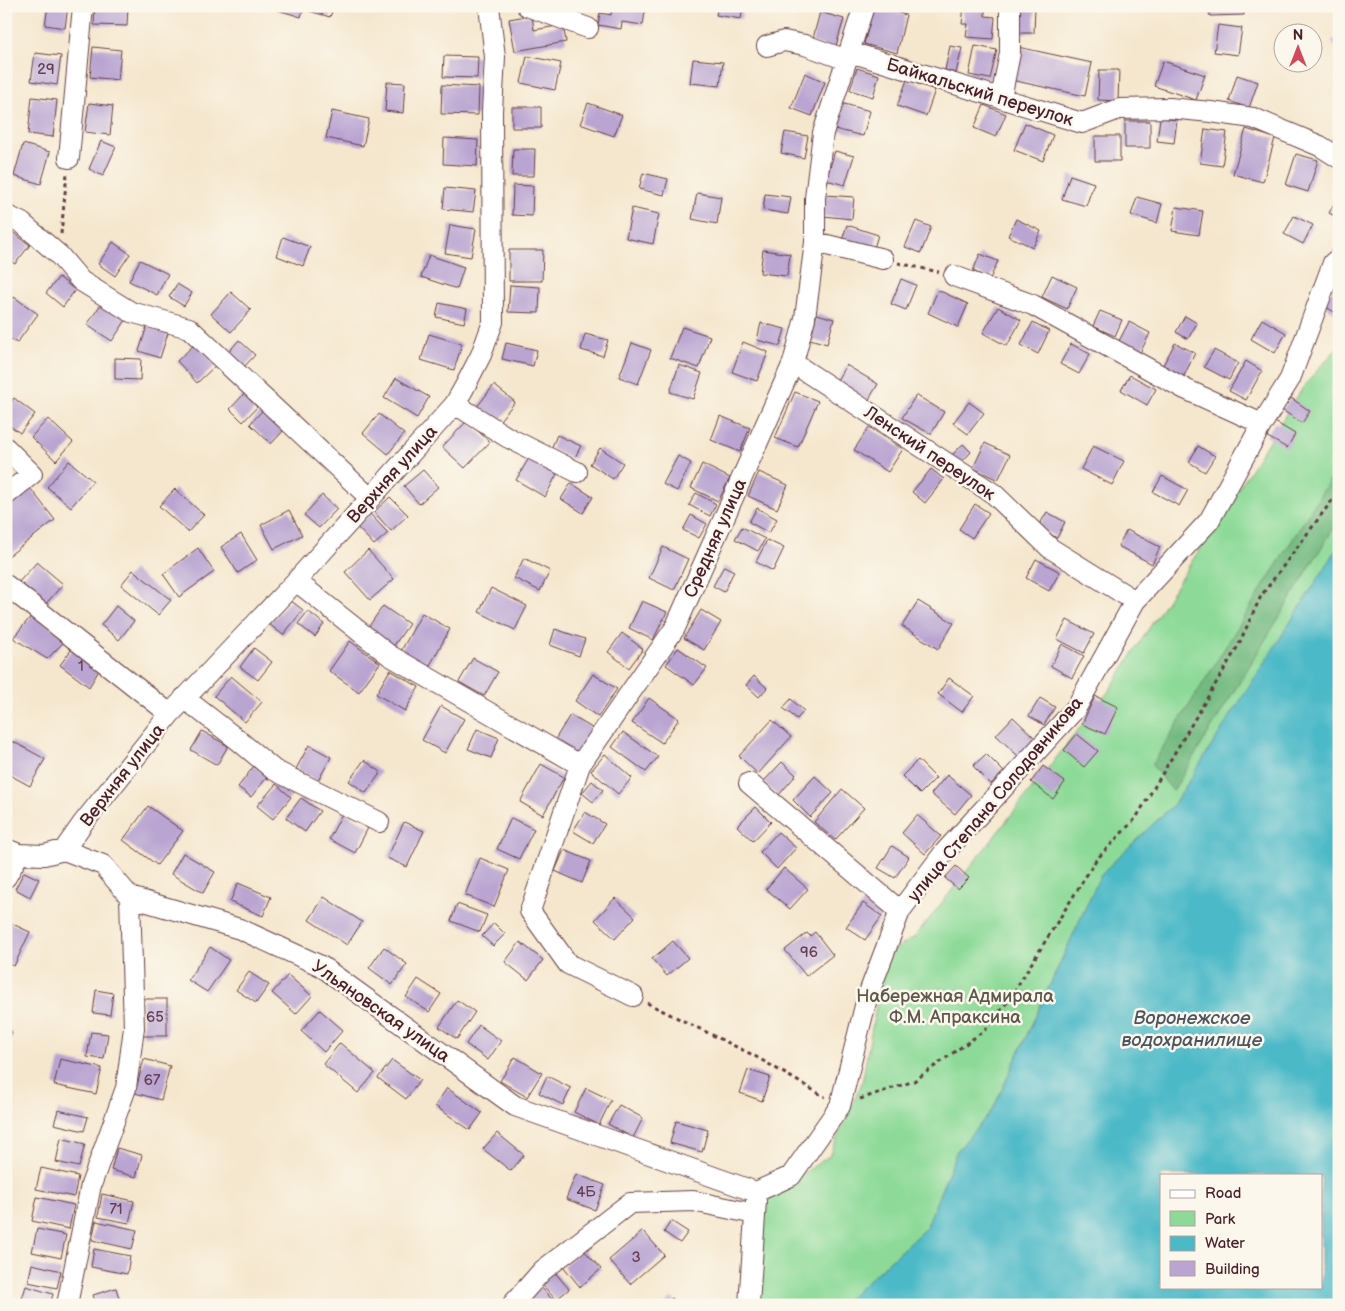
<svg xmlns="http://www.w3.org/2000/svg" width="1345" height="1311" font-family="'Balsamiq Sans',sans-serif">
<style>
.green{fill:#8dda98;stroke:#6c7c62}
.forest{fill:#72ba80;stroke:#5e6c56}
.water{fill:#4cb9c7;stroke:#4b6c79;fill-rule:evenodd}
.building{fill:#b9a4d2}
.lines{fill:none;stroke-linecap:round;stroke-linejoin:round}
.minor-casing{stroke:#643d43;stroke-width:22}
.path{stroke:#643d43;stroke-width:3;stroke-dasharray:4 4;stroke-linecap:butt}
.minor{stroke:#fff;stroke-width:20}
.labels{text-anchor:middle;stroke-width:5;stroke-linejoin:round;paint-order:stroke}
.number-label{font-size:15px;fill:#664055}
.street-label{font-size:18px;fill:#4a1f2b;stroke:#fbf7ec}
.park-label{font-size:18px;fill:#5e574c;stroke:#fbf7ec}
.water-label{font-size:19px;font-style:italic;fill:#4b5562;stroke:#fbf7ec}
</style>
<rect width="100%" height="100%" fill="#fbf7ec"/>
<filter id="ink" filterUnits="userSpaceOnUse"><feTurbulence type="fractalNoise" baseFrequency=".02" numOctaves="2"/><feDisplacementMap in="SourceGraphic" scale="10" xChannelSelector="R" yChannelSelector="G"/><feConvolveMatrix kernelMatrix="1 2 1 2 8 2 1 2 1" color-interpolation-filters="sRGB"/></filter>
<filter id="wash" filterUnits="userSpaceOnUse"><feTurbulence type="fractalNoise" baseFrequency=".0096" numOctaves="4" result="noise"/><feDisplacementMap in="SourceGraphic" scale="20" xChannelSelector="R" yChannelSelector="G"/><feGaussianBlur stdDeviation="1.12" result="paint"/><feColorMatrix in="noise" values="0 0 0 0 0 0 0 0 0 0 0 0 0 0 0 0 0 1.4 0 .05"/><feComposite in="paint" operator="in"/></filter>
<g filter="url(#wash)">
<rect width="100%" height="100%" fill="#f5e7ce"/>
<path class="green" d="M1339 346V546L1175 803 1101 874 993 1109 957 1151 926 1228 841 1305H753L760 1203 829 1156 862 1083 885 956 915 937 1109 691 1304 386Z"/>
<path class="forest" d="M1339 465V519L1173 791 1152 765Z"/>
<path class="water" d="M1339 546V1305H841L926 1228 957 1151 993 1109 1101 874 1175 803ZM1161 1175H1321V1287H1161Z"/>
<g id="blocks">
<path class="building" d="M48 6H68L65 28 45 25Z
M95 6H128L127 26 94 25Z
M275 6H304L301 17 275 9Z
M307 6H334L330 17 306 10Z
M612 6H646L643 25 622 22 621 29 598 25 600 13 611 15Z
M718 6H743L741 19 716 15Z
M782 6H801L799 12Z
M874 6 906 15 897 53 864 44Z
M964 6 985 8V16L995 17 993 39 966 37 968 24H962Z
M1016 6H1035L1034 33H1015Z
M1209 6H1244V15L1210 16Z
M820 12 844 19 835 49 812 42Z
M532 15 534 30 563 25 566 42 515 51 509 19Z
M1218 25 1242 28 1238 55 1214 52Z
M1339 37V54L1332 41Z
M950 46 962 48 956 73 945 70Z
M975 46 997 50 990 79 969 75Z
M93 47 121 50 118 80 90 77Z
M1018 47 1092 63 1085 96 1011 80Z
M35 53 61 56 57 85 31 81Z
M444 56 478 57 477 78 443 77Z
M527 56 561 63 555 90 521 83Z
M693 59 723 62 720 86 690 83Z
M1163 61 1205 75 1196 100 1154 86Z
M857 68 879 75 873 97 850 90Z
M1099 70H1119L1118 101 1098 100Z
M805 73 825 82 812 116 791 108Z
M1237 75 1258 82 1249 108 1229 101Z
M907 80 935 90 926 116 897 106Z
M387 82 405 83 403 113 385 111Z
M442 85 479 87 478 115 441 114Z
M32 97 57 100 53 137 28 134Z
M89 103 113 106 110 135 85 132Z
M588 103 622 115 614 136 580 124Z
M841 103 870 111 863 136 834 129Z
M984 105 1006 114 996 137 974 128Z
M512 107H541V128H512Z
M332 111 369 119 363 146 326 138Z
M1160 118 1177 120 1174 143 1157 141Z
M1125 121H1150V148H1125Z
M1025 123 1053 135 1043 161 1014 150Z
M1205 129 1227 132 1222 166 1200 163Z
M1246 129 1275 138 1263 182 1233 174Z
M785 132 808 136 804 158 781 153Z
M1339 133V143L1334 141Z
M1095 136H1120V161H1095Z
M444 138 478 140 477 166 443 164Z
M101 141 116 147 103 176 89 169Z
M23 144 50 152 41 184 14 176Z
M513 149H535L534 176H512Z
M835 151 854 156 845 185 826 180Z
M1296 154 1318 160 1308 192 1286 185Z
M643 173 668 179 664 195 639 189Z
M1070 175 1094 183 1086 206 1062 199Z
M513 185 533 186 532 216 512 215Z
M445 188 476 191 473 212 443 209Z
M697 193 721 197 717 224 692 219Z
M765 194 791 197 788 214 763 210Z
M1339 194V218L1329 213Z
M825 195 854 197 852 219 823 216Z
M1137 197 1162 204 1157 223 1131 215Z
M1176 207 1203 211 1199 235 1172 231Z
M632 208 659 214 653 244 626 238Z
M1294 216 1313 225 1303 244 1284 234Z
M1016 219 1041 231 1033 247 1008 236Z
M916 221 931 227 921 253 905 247Z
M450 225 476 229 471 257 445 253Z
M847 225 878 235 873 251 842 240Z
M6 227 30 245 15 264 6 258Z
M283 237 310 247 303 266 277 256Z
M113 242 130 254 115 276 98 264Z
M509 250H543L542 281H509Z
M763 250 790 254 787 276 760 273Z
M980 254 998 261 990 279 973 271Z
M429 255 464 267 457 289 421 277Z
M140 260 168 274 157 295 129 281Z
M1052 275 1077 287 1067 309 1042 297Z
M59 277 75 290 63 307 46 293Z
M901 279 916 285 906 310 891 304Z
M1339 280V315L1323 305Z
M177 284 192 293 184 306 169 297Z
M510 285 540 287 539 313 508 312Z
M938 290 968 304 958 327 928 313Z
M231 292 251 310 231 332 211 314Z
M14 297 38 314 17 343 6 336V308Z
M439 303 467 309 464 323 436 317Z
M101 304 126 320 112 341 87 325Z
M998 307 1021 320 1007 346 983 333Z
M1100 311 1122 320 1115 336 1093 326Z
M817 314 834 319 827 344 810 339Z
M1185 316 1197 323 1188 339 1176 332Z
M1262 319 1286 333 1275 353 1251 339Z
M1033 322 1049 331 1038 354 1021 345Z
M1129 322 1150 333 1140 353 1119 341Z
M761 323 785 329 780 346 757 340Z
M147 326 168 333 160 358 139 351Z
M682 327 710 336 699 368 670 358Z
M429 334 462 344 454 370 421 360Z
M585 334 608 340 603 356 581 350Z
M239 340 255 355 243 368 227 354Z
M743 342 768 352 757 381 732 372Z
M196 343 216 365 197 383 177 361Z
M506 343 537 350 533 366 502 359Z
M632 343 651 350 638 384 619 377Z
M1175 343 1195 353 1183 378 1162 367Z
M1071 344 1090 354 1079 374 1060 364Z
M1214 350 1238 363 1229 380 1204 367Z
M115 358 141 359 140 380 115 379Z
M1246 361 1262 371 1246 400 1229 391Z
M679 365 702 373 693 399 670 392Z
M846 365 878 384 868 401 836 382Z
M1130 375 1156 389 1147 405 1121 390Z
M396 378 429 397 417 418 384 398Z
M494 385 515 402 496 425 476 408Z
M795 392 818 401 798 447 775 438Z
M244 394 257 407 243 422 230 409Z
M916 395 944 412 931 434 902 418Z
M14 398 35 414 20 433 6 423V408Z
M1291 398 1310 411 1302 423 1282 410Z
M969 402 984 413 968 434 953 423Z
M262 411 283 431 271 444 250 424Z
M379 414 404 434 388 454 363 433Z
M720 416 750 428 740 452 711 440Z
M48 419 73 442 56 461 31 437Z
M467 421 490 442 465 468 442 447Z
M1275 422 1295 434 1287 448 1266 436Z
M869 427 903 449 888 472 854 450Z
M557 435 581 446 574 459 551 449Z
M985 443 1010 455 998 480 973 468Z
M963 444 971 452 960 464 951 456Z
M1093 446 1124 461 1112 485 1081 469Z
M1198 446 1215 456 1205 472 1189 462Z
M600 448 623 463 613 479 590 464Z
M678 456 691 463 677 491 663 484Z
M529 458 557 474 545 497 516 480Z
M69 461 93 481 71 507 47 487Z
M702 464 730 478 718 501 691 488Z
M931 469 944 479 925 503 912 492Z
M423 470 438 487 419 504 404 486Z
M759 472 788 485 777 509 748 496Z
M1162 476 1188 490 1179 506 1153 492Z
M571 483 593 497 583 513 561 499Z
M30 488 55 520 6 558V507Z
M175 489 204 515 188 532 159 506Z
M696 493 716 504 710 516 689 505Z
M322 495 337 509 319 528 304 515Z
M390 497 408 515 391 531 374 512Z
M975 504 989 513 972 538 959 529Z
M757 508 777 519 769 533 749 522Z
M289 510 302 535 274 549 261 525Z
M1047 512 1065 522 1057 538 1038 527Z
M370 514 388 533 374 545 356 526Z
M691 515 707 524 699 538 683 530Z
M742 527 765 539 758 551 735 539Z
M1127 530 1160 547 1152 564 1118 546Z
M241 534 257 560 238 573 221 547Z
M767 540 784 548 773 571 756 562Z
M663 547 688 559 674 590 649 578Z
M198 548 214 572 179 597 163 574Z
M368 550 394 579 370 600 345 572Z
M524 558 550 571 540 591 514 578Z
M1036 559 1060 572 1049 591 1026 578Z
M37 562 63 584 44 606 17 584Z
M724 566 734 571 724 592 713 586Z
M133 570 171 600 158 615 121 585Z
M491 588 527 606 515 630 479 612Z
M290 600 303 610 283 635 269 624Z
M642 601 667 612 653 640 629 628Z
M918 601 954 623 938 649 902 626Z
M116 606 134 621 119 640 101 625Z
M383 606 409 624 393 647 367 629Z
M701 610 721 622 704 650 684 638Z
M308 611 324 624 315 637 298 624Z
M422 613 450 629 429 667 401 651Z
M33 614 67 639 47 659 13 638Z
M1067 620 1094 634 1084 653 1057 639Z
M555 629 585 639 579 656 550 645Z
M622 633 643 649 629 668 608 652Z
M350 641 380 663 359 692 329 671Z
M1062 644 1084 656 1072 678 1051 666Z
M74 646 101 667 89 687 60 665Z
M254 648 272 662 258 680 240 667Z
M678 648 707 668 694 685 666 665Z
M473 658 498 672 484 696 459 682Z
M390 670 419 687 405 711 376 694Z
M593 674 617 689 598 717 575 701Z
M231 676 262 702 245 722 214 696Z
M754 676 767 688 759 697 746 685Z
M949 678 974 696 962 712 938 694Z
M1095 696 1118 707 1105 734 1082 724Z
M649 698 679 719 662 743 632 723Z
M1040 698 1055 707 1044 725 1029 716Z
M791 699 804 711 797 719 783 708Z
M441 706 464 719 445 753 422 740Z
M570 715 597 731 579 759 553 743Z
M1013 717 1036 739 1019 757 996 735Z
M772 720 791 737 758 774 739 756Z
M477 729 499 738 491 758 468 749Z
M202 731 228 746 217 765 191 750Z
M623 732 658 757 646 772 612 747Z
M1077 734 1098 751 1084 767 1064 750Z
M12 741 45 759 30 786 6 773V752Z
M309 745 331 757 318 781 296 769Z
M605 754 632 778 618 794 591 771Z
M986 754 1004 772 991 784 973 766Z
M364 760 381 772 366 793 349 781Z
M918 760 936 778 920 794 902 776Z
M782 762 796 775 778 796 763 782Z
M541 764 564 777 543 815 520 802Z
M254 766 268 776 251 797 238 787Z
M1043 766 1065 782 1053 799 1031 782Z
M947 775 971 795 955 814 931 794Z
M815 776 833 793 810 817 793 800Z
M592 781 603 790 593 802 582 793Z
M276 784 291 797 273 819 257 806Z
M842 789 864 808 835 840 814 822Z
M301 798 320 811 305 832 286 818Z
M148 806 183 831 157 865 123 840Z
M756 807 771 822 753 841 737 826Z
M343 812 369 826 355 853 329 839Z
M585 812 605 824 593 843 573 831Z
M917 815 941 836 925 854 902 833Z
M511 818 534 829 519 859 497 849Z
M404 822 424 831 407 867 387 858Z
M778 832 796 848 777 869 760 852Z
M892 846 909 857 895 878 878 868Z
M564 850 591 861 582 883 555 871Z
M183 853 215 872 203 893 171 874Z
M480 858 509 870 494 907 465 895Z
M956 866 969 878 958 889 945 878Z
M784 868 808 889 790 909 766 889Z
M24 872 39 879 30 897 15 889Z
M238 883 271 897 263 916 230 902Z
M324 897 362 922 347 945 309 920Z
M615 898 635 917 615 939 595 920Z
M863 903 882 916 865 940 846 927Z
M457 904 487 915 480 932 451 921Z
M6 921 30 932 14 966 6 963Z
M494 923 505 934 493 946 482 936Z
M815 932 833 955 806 976 785 950 807 933 810 936Z
M673 941 688 958 667 976 652 959Z
M520 942 543 960 528 980 505 962Z
M210 947 229 960 207 992 188 980Z
M384 947 407 964 392 985 369 968Z
M249 972 269 985 256 1003 236 990Z
M288 975 312 996 296 1014 272 993Z
M418 979 441 994 429 1012 406 997Z
M96 990 113 993 110 1015 93 1013Z
M143 999H167V1036H143Z
M457 1000 475 1012 457 1039 439 1027Z
M320 1010 343 1030 324 1052 301 1031Z
M479 1025 501 1041 488 1060 466 1044Z
M6 1029 12 1032 6 1045Z
M91 1032 108 1034 104 1059 87 1057Z
M340 1043 375 1073 358 1093 323 1064Z
M515 1057 542 1073 527 1097 500 1081Z
M60 1059 102 1068 96 1094 54 1085Z
M144 1059 170 1066 161 1100 135 1093Z
M392 1060 420 1080 406 1099 378 1078Z
M748 1070 770 1077 762 1101 740 1093Z
M547 1076 571 1088 563 1105 539 1093Z
M447 1088 482 1113 470 1130 435 1106Z
M586 1088 611 1100 599 1125 574 1112Z
M619 1105 643 1118 633 1138 608 1124Z
M58 1110 88 1117 84 1131 54 1124Z
M676 1121 708 1130 702 1152 670 1143Z
M497 1133 524 1155 511 1171 483 1149Z
M61 1138 85 1144 79 1167 56 1162Z
M117 1148 142 1155 136 1177 111 1170Z
M41 1168 78 1176 74 1197 36 1189Z
M576 1174 605 1185 595 1210 566 1199Z
M102 1194 134 1201 129 1223 98 1217Z
M37 1197 74 1205 69 1229 32 1221Z
M96 1221 137 1230 132 1249 92 1240Z
M671 1221 688 1232 680 1243 664 1232Z
M37 1229 66 1235 61 1258 32 1252Z
M643 1231 664 1255 630 1284 609 1260Z
M94 1249 130 1256 127 1274 91 1267Z
M583 1249 601 1269 580 1287 563 1266Z
M32 1264 61 1271 57 1288 28 1282Z
M553 1270 569 1289 556 1300 539 1281Z
M26 1286 53 1294 50 1305H20Z
M541 1287 557 1305H532L527 1299Z
M116 1288 121 1305H96L93 1295Z
M672 1298 679 1305H665Z"/>
</g>
</g>
<g filter="url(#ink)">
<use href="#blocks" fill-opacity="0" stroke="#643d43" stroke-width="1"/>
<g class="lines">
<g class="minor-casing">
<path id="minor" d="M527 6 588 28
M767 46 784 41 805 45 847 60
M850 52 1082 123 1119 109 1169 108 1211 112 1253 118 1320 146 1339 158
M1001 98 1010 53V6
M69 158 83 6
M6 215 22 223 59 255 81 281 131 312 189 328 370 498
M815 242 883 259
M954 276 1033 305 1185 389 1262 424
M793 363 994 494 1050 548 1135 601
M455 404 507 437 577 472
M6 448 32 474 6 495
M296 581 389 655 580 765
M6 585 170 714
M184 698 238 740 274 770 379 822
M749 783 900 911
M6 849 19 854 44 855 64 850 103 865 130 897 240 929 321 966 515 1106 756 1192
M64 850 83 823 170 714 296 581 421 442 455 404 464 388 481 355 493 322 492 111 495 57 489 6
M6 877 19 854
M633 996 568 964 530 911 580 765 675 628 793 363 805 318 815 242V198L823 133 864 6
M756 1192 791 1176 840 1106 867 998 900 911 943 854 1076 708 1135 601 1209 521 1262 424 1290 379 1333 263 1339 258
M67 1305 91 1185 126 1088 134 1028 130 897
M512 1305 542 1271 630 1203 693 1201 755 1214
M749 1305 756 1201"/>
</g>
<path class="path" d="M61 234 67 173
M898 263 939 272
M647 1003 753 1055 825 1097
M860 1099 914 1081 985 1030 1008 1001 1096 860 1136 818 1238 646 1261 596 1339 491"/>
<use href="#minor" class="minor"/>
</g>
</g>
<g class="labels">
<g class="number-label">
<text x="46" y="74">29</text>
<text x="81" y="671">1</text>
<text x="809" y="957">96</text>
<text x="155" y="1022">65</text>
<text x="152" y="1085">67</text>
<text x="586" y="1197">4Б</text>
<text x="116" y="1214">71</text>
<text x="636" y="1262">3</text>
</g>
<g class="street-label">
<text transform="translate(980 92) rotate(17)" y="6">Байкальский переулок</text>
<text transform="translate(930 453) rotate(34)" y="6">Ленский переулок</text>
<text transform="translate(392 474) rotate(-48)" y="6">Верхняя улица</text>
<text transform="translate(715 538) rotate(-66)" y="6">Средняя улица</text>
<text transform="translate(122 775) rotate(-52)" y="6">Верхняя улица</text>
<text transform="translate(995 799) rotate(-50)" y="6">улица Степана Солодовникова</text>
<text transform="translate(381 1011) rotate(35)" y="6">Ульяновская улица</text>
</g>
<g class="park-label">
<text x="955" y="1002">Набережная Адмирала<tspan x="955" dy="21">Ф.М. Апраксина</tspan></text>
</g>
<g class="water-label">
<text x="1192" y="1024">Воронежское<tspan x="1192" dy="22">водохранилище</tspan></text>
</g>
</g>
<rect width="1345" height="1311" fill="none" stroke="#fbf7ec" stroke-width="25"/>
<rect x="1160" y="1174" width="162" height="115" fill="#fbf7ec" stroke="#b4a19f"/>
<rect x="1170" y="1190" width="25" height="8" fill="#ffffff" stroke="#b4a19f"/>
<text x="1205" y="1198" font-size="15" fill="#4a1f2b">Road</text>
<rect x="1170" y="1211" width="25" height="15" fill="#8dda98" stroke="#b4a19f"/>
<text x="1205" y="1224" font-size="15" fill="#4a1f2b">Park</text>
<rect x="1170" y="1236" width="25" height="15" fill="#4cb9c7" stroke="#b4a19f"/>
<text x="1205" y="1248" font-size="15" fill="#4a1f2b">Water</text>
<rect x="1170" y="1261" width="25" height="15" fill="#b9a4d2" stroke="#b4a19f"/>
<text x="1205" y="1274" font-size="15" fill="#4a1f2b">Building</text>
<g transform="translate(1298 48)"><circle r="24" fill="#fbf7ec" stroke="#b4a19f"/>
<path d="M0-4L9 19L0 12L-9 19Z" fill="#d1495b"/>
<text y="-8" font-size="14" font-weight="bold" text-anchor="middle" fill="#4a1f2b">N</text>
</g>
</svg>
